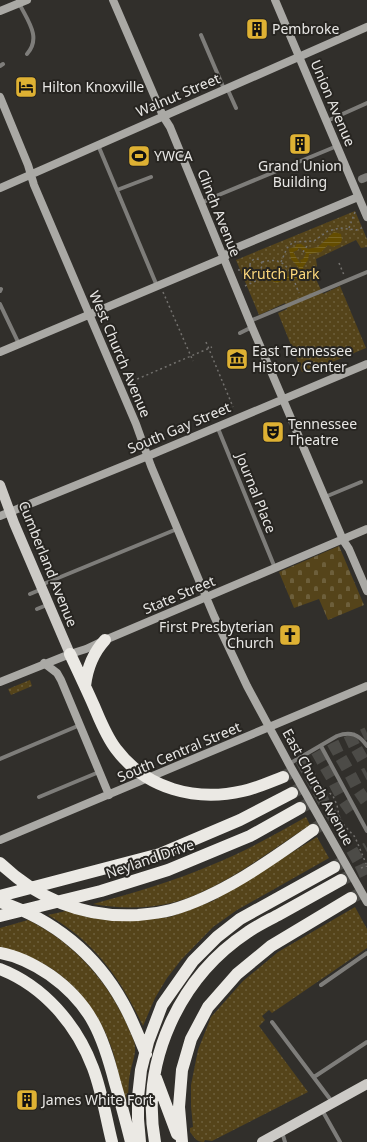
<svg xmlns="http://www.w3.org/2000/svg" width="367" height="1142" font-family="'Noto Sans',sans-serif">
<style>
.grass{fill:url(#grass-dots)}
.cemetery{fill:url(#cemetery-stones)}
.water{fill:url(#water-rules);fill-rule:evenodd}
.lines{fill:none;stroke-linecap:round;stroke-linejoin:round}
.highway-tunnel{stroke:#4c4b47;stroke-width:12;stroke-dasharray:12 6;stroke-linecap:butt}
.path{stroke:#73716e;stroke-width:1.5;stroke-dasharray:2 3;stroke-linecap:butt}
.lane{stroke:#7e7d7a;stroke-width:4}
.street{stroke:#7e7d7a;stroke-width:8}
.secondary{stroke:#aaa9a5;stroke-width:8}
.primary{stroke:#cccac6;stroke-width:10}
.highway{stroke:#ebe9e4;stroke-width:12}
.labels{text-anchor:middle;stroke-width:4;stroke-linejoin:round;paint-order:stroke}
.poi-label{font-size:14px;fill:#e8e7e5;stroke:#272521;text-anchor:start}
.street-label{font-size:14px;fill:#e8e7e5;stroke:#272521}
.park-label{font-size:14px;fill:#fed97d;stroke:#272521}
</style>
<defs>
<pattern id="grass-dots" width="8" height="8" patternUnits="userSpaceOnUse"><rect width="8" height="8" fill="#55441a"/><path d="M2 2h.1M6 6h.1" fill="none" stroke="#6d5f3b" stroke-width="1.8" stroke-linecap="round"/></pattern>
<pattern id="cemetery-stones" width="16" height="16" patternUnits="userSpaceOnUse"><rect width="16" height="16" fill="#55441a"/><path d="M2 7V4a2 2 0 0 1 4 0v3zM10 15v-3a2 2 0 0 1 4 0v3z" fill="#6d5f3b"/></pattern>
<pattern id="water-rules" width="6" height="5" patternUnits="userSpaceOnUse"><rect width="6" height="5" fill="#644d01"/><path d="M0 2.5h6" fill="none" stroke="#7a6726"/></pattern>
</defs>
<rect width="100%" height="100%" fill="#312f2b"/>
<path class="grass" d="M355 211 367 239V247L361 248 356 240 316 259 317 266 312 271 323 294 340 286 366 348 313 370 312 368 302 372 278 313 287 309 285 303 259 315 236 260Z
M30 680 32 686 11 695 8 689Z
M306 817 310 825C268 852 223 888 175 902 149 909 119 909 93 904 134 893 174 881 214 864 246 851 276 834 306 817Z
M317 837 329 858 237 910 213 927 181 960 167 978 155 998 143 1026C121 979 94 941 48 915L66 911 87 917 108 920 130 921 170 917 213 901Z
M355 907 367 929V948L272 1013 269 1010 262 1016 265 1020 259 1026 308 1092 212 1141 205 1140 204 1142C196 1142 194 1137 190 1132V1128L193 1127 191 1106V1085L198 1050 211 1017 243 981 278 952Z
M28 920C73 942 108 981 128 1027 130 1033 135 1041 135 1047 136 1055 131 1066 130 1074 128 1083 129 1093 127 1101 121 1089 117 1064 112 1049 93 995 55 960 0 947V928Z"/>
<path class="cemetery" d="M339 546 364 605 328 620 319 599 294 608 279 572Z"/>
<path class="water" d="M334 232 341 234 342 240 340 244 333 247 328 245 321 252 309 254 308 260 303 267 305 274 302 279 284 280 277 283 267 279V273L271 270 282 275 297 277 301 274 302 271 291 259 289 249 291 248 295 247 297 244H301L308 249 318 247ZM298 248H300L306 253 303 259 300 260 301 262 300 263 293 252 298 250Z"/>
<g class="lines">
<path class="highway-tunnel" d="M283 777 333 749 367 733
M292 793 367 750
M300 808 367 773
M313 830 367 793
M334 867 367 848
M341 880 367 868
M351 898 367 890"/>
<path class="path" d="M349 228 355 212
M303 252 307 246
M250 265a6 6 0 1 1 12 0a6 6 0 1 1-12 0Z
M262 262C288 255 291 274 299 293
M281 262 287 248 293 242 314 241 328 231 340 228 356 230 364 227
M339 263 344 275
M238 270H245L251 269
M245 286 258 280V271
M163 292 193 361
M206 342 233 407
M128 383 212 347
M313 782 325 789 333 796 337 805 339 816 343 824 355 837 367 866
M335 823 341 820
M361 868 367 866"/>
<path class="lane" d="M19 3C27 20 42 37 27 54
M201 35 224 89
M0 66 3 64
M227 88 236 108
M327 121 367 103
M98 145 157 286
M117 190 151 177
M202 203 209 199 337 146
M0 291 1 289
M0 304 19 344
M250 321 367 272
M240 333 252 327
M217 426 275 568
M325 497 361 482
M41 585 177 529
M30 594 42 589
M37 609 47 605
M321 746 367 831
M0 759 80 725
M289 764 337 736C350 731 359 734 367 746
M39 797 99 772
M321 985 367 953
M272 1022 333 1103
M314 1077 367 1042
M322 1110 340 1142
M282 1132 285 1142"/>
<path class="street" d="M362 179 367 177"/>
<path class="secondary" d="M113 0 163 116 170 127 252 327 343 540 349 549 367 591
M275 0 367 217
M0 11 27 0
M0 97 28 165 34 185 136 424 151 466 214 616 247 686 289 764 367 902
M0 188 367 27
M0 352 224 258 231 250 358 197
M0 516 148 456 367 364
M44 663 57 673 61 680 109 795
M0 682 70 654 86 649 105 640 367 529
M0 840 367 686"/>
<path class="primary" d="M0 485 14 523 70 654
M262 1142 367 1084"/>
<path class="highway" d="M70 654C78 671 86 688 94 706 100 720 106 736 116 749 146 789 196 802 243 791 257 788 270 782 283 777
M85 686C87 669 93 653 105 640
M0 863C38 899 84 918 138 915 149 914 160 913 171 910 221 896 271 860 313 830
M0 896 160 854 240 820 292 793
M0 902C53 919 96 954 123 1003 132 1019 139 1037 146 1054
M0 916 101 891 168 870 250 836 300 808
M0 953C18 956 35 965 50 975 91 1004 103 1036 115 1083 121 1103 126 1122 131 1142
M0 969C44 986 77 1025 93 1068 102 1092 106 1118 112 1142
M156 1078 177 1134
M140 1142 138 1119V1097L141 1070 148 1042 162 1005 193 961 217 937 240 919 334 867
M155 1142C140 1061 180 977 248 932 258 925 269 920 280 914 300 903 321 891 341 880
M182 1142 179 1107 182 1070 191 1039 208 1007 237 974 271 946 351 898"/>
</g>
<defs>
<g id="building-square" transform="scale(1.15)"><rect x="-9" y="-9" width="18" height="18" rx="4" fill="#deb133" stroke="#272521"/><path d="M-4-6H4V6H1V3H-1V6H-4ZM-2.5-4.3h1.7v1.8h-1.7ZM.8-4.3h1.7v1.8H.8ZM-2.5-1h1.7V.8h-1.7ZM.8-1h1.7V.8H.8Z" fill="#111"/></g>
<g id="hotel-square" transform="scale(1.15)"><rect x="-9" y="-9" width="18" height="18" rx="4" fill="#deb133" stroke="#272521"/><path d="M-6-4.5h1.5V1H6V5H4.5V3h-9V5H-6ZM-4 0a1.8 1.8 0 1 1 3.6 0ZM.5 0V-2.5h3Q6-2.5 6 0Z" fill="#111"/></g>
<g id="stadium-square" transform="scale(1.15)"><rect x="-9" y="-9" width="18" height="18" rx="4" fill="#deb133" stroke="#272521"/><path d="M0-5a6.5 5 0 1 0 0 10a6.5 5 0 1 0 0-10ZM-3.5-1.8h7v3.6h-7Z" fill="#111"/></g>
<g id="museum-square" transform="scale(1.15)"><rect x="-9" y="-9" width="18" height="18" rx="4" fill="#deb133" stroke="#272521"/><path d="M0-6L6-3V-2H-6V-3ZM-5-1h2V3h-2ZM-1-1h2V3h-2ZM3-1h2V3H3ZM-6 4H6V6H-6Z" fill="#111"/></g>
<g id="theatre-square" transform="scale(1.15)"><rect x="-9" y="-9" width="18" height="18" rx="4" fill="#deb133" stroke="#272521"/><path d="M-5-5.5Q0-4 5-5.5V0Q5 5 0 6Q-5 5-5 0ZM-3.3-2.5H-1v1.5H-3.3ZM1-2.5H3.3v1.5H1ZM-2.8 1Q0 5.5 2.8 1Z" fill="#111"/></g>
<g id="church-square" transform="scale(1.15)"><rect x="-9" y="-9" width="18" height="18" rx="4" fill="#deb133" stroke="#272521"/><path d="M-1.2-6h2.4v3.5h3.3v2.4h-3.3V6h-2.4V-.1h-3.3v-2.4h3.3Z" fill="#111"/></g>
</defs>
<g fill-rule="evenodd">
<use href="#building-square" x="257" y="29"/>
<use href="#hotel-square" x="26" y="87"/>
<use href="#building-square" x="300" y="144"/>
<use href="#stadium-square" x="139" y="156"/>
<use href="#museum-square" x="237" y="359"/>
<use href="#theatre-square" x="273" y="432"/>
<use href="#church-square" x="290" y="635"/>
<use href="#building-square" x="27" y="1100"/>
</g>
<g class="labels">
<g class="poi-label">
<text x="272" y="34">Pembroke</text>
<text x="42" y="92">Hilton Knoxville</text>
<text x="154" y="161">YWCA</text>
<text x="300" y="171" text-anchor="middle">Grand Union<tspan x="300" dy="16">Building</tspan></text>
<text x="252" y="356">East Tennessee<tspan x="252" dy="16">History Center</tspan></text>
<text x="288" y="429">Tennessee<tspan x="288" dy="16">Theatre</tspan></text>
<text x="274" y="632" text-anchor="end">First Presbyterian<tspan x="274" dy="16">Church</tspan></text>
<text x="42" y="1105">James White Fort</text>
</g>
<g class="street-label">
<text transform="translate(178 95) rotate(-23)" y="5">Walnut Street</text>
<text transform="translate(333 103) rotate(67)" y="5">Union Avenue</text>
<text transform="translate(219 213) rotate(68)" y="5">Clinch Avenue</text>
<text transform="translate(120 354) rotate(67)" y="5">West Church Avenue</text>
<text transform="translate(179 428) rotate(-23)" y="5">South Gay Street</text>
<text transform="translate(256 493) rotate(68)" y="5">Journal Place</text>
<text transform="translate(48 564) rotate(68)" y="5">Cumberland Avenue</text>
<text transform="translate(179 595) rotate(-23)" y="5">State Street</text>
<text transform="translate(179 752) rotate(-23)" y="5">South Central Street</text>
<text transform="translate(318 787) rotate(61)" y="5">East Church Avenue</text>
<text transform="translate(150 859) rotate(-19)" y="5">Neyland Drive</text>
</g>
<g class="park-label">
<text x="281" y="279">Krutch Park</text>
</g>
</g>
</svg>
